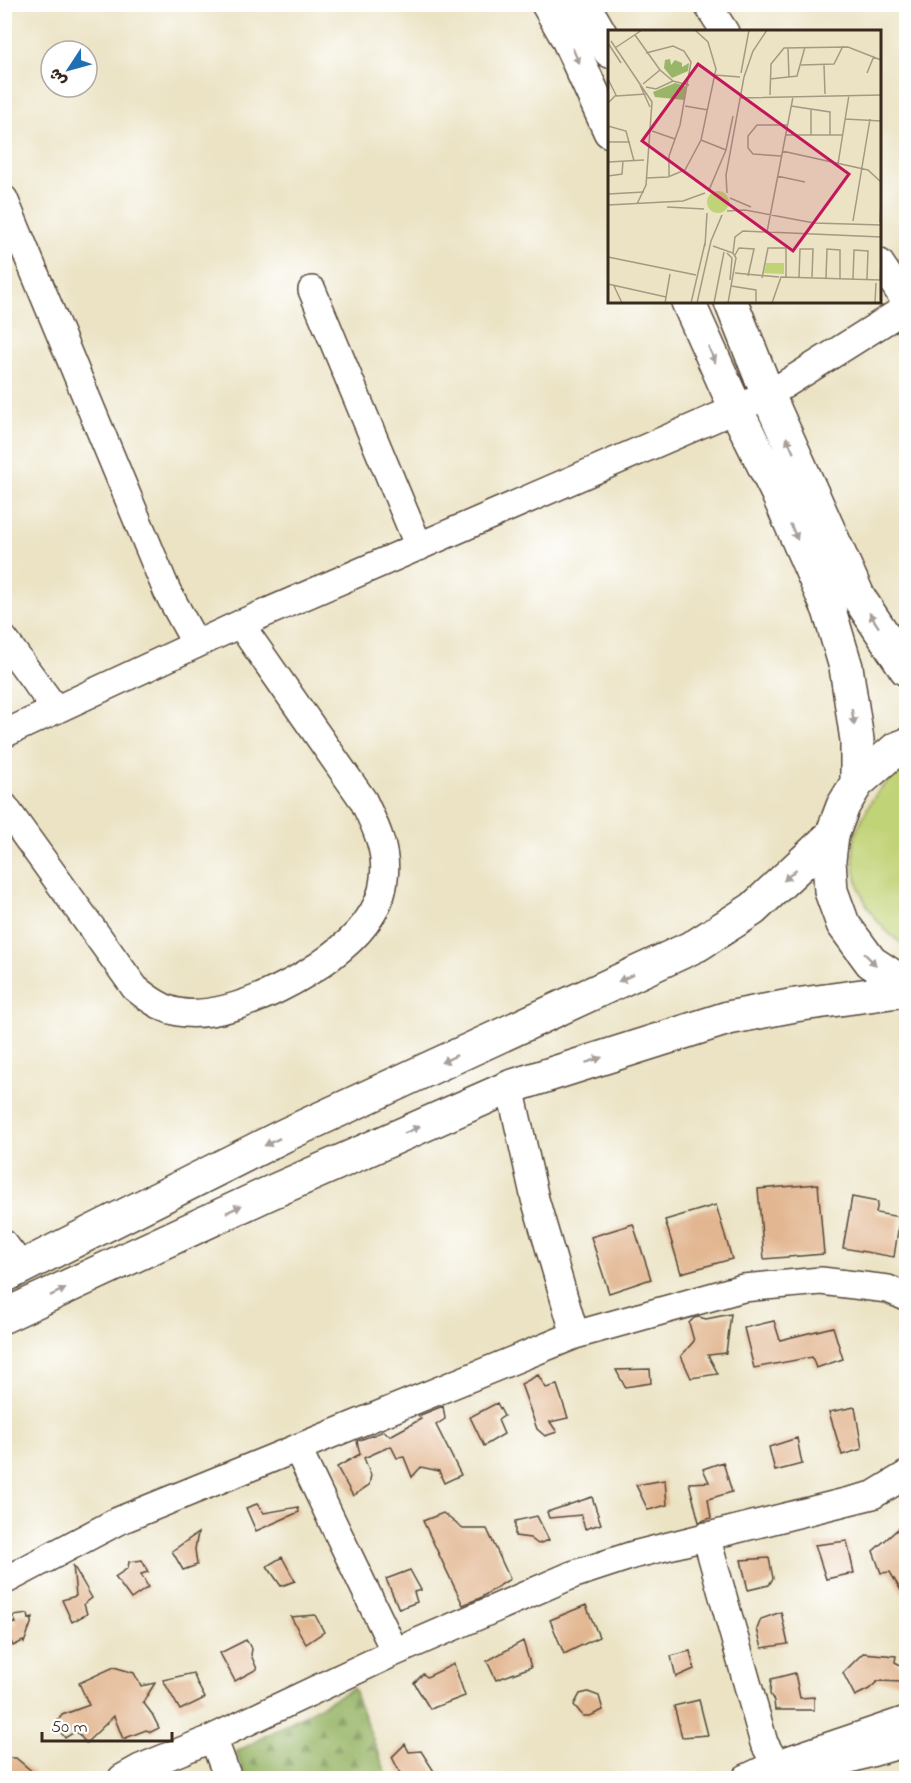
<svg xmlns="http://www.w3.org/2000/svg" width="911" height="1783" font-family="'Indie Flower','Playpen Sans Arabic',sans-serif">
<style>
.green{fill:#c1d377;stroke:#7e7e4a;stroke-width:1.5}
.forest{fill:url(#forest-firs);stroke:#6a7043;stroke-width:1.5}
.building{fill:#e2b690}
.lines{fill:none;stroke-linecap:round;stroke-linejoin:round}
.minor-casing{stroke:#554637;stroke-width:30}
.major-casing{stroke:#554637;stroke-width:36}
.minor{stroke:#fff;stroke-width:27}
.major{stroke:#fff;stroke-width:33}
.oneway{fill:#a79f9a}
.inset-road{fill:none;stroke:#a59982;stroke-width:1.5}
.view{fill:#c2185b;fill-opacity:0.15;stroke:#c2185b;stroke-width:3}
.inset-edge{fill:none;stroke:#3b2a1e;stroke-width:3}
</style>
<defs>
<pattern id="forest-firs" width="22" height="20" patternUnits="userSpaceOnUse" patternTransform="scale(1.5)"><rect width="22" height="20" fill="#98b568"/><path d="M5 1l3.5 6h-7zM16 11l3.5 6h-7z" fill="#7d9355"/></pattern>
</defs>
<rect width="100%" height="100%" fill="#fff"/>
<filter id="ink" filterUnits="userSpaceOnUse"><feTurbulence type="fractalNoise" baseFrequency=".0167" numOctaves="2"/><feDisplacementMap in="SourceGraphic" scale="12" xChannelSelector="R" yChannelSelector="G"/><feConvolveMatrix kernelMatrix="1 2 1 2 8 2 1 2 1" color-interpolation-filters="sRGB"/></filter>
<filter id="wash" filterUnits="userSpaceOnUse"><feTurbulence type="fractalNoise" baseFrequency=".008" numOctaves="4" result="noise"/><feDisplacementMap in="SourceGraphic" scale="24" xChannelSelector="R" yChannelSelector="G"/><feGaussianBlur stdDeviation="1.35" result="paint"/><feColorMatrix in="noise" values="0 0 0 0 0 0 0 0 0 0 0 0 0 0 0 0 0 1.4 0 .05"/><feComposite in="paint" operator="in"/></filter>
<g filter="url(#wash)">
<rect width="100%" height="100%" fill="#ebe3c4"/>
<path class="green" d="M906 769V946C868 923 846 877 856 832 858 826 861 820 864 815 873 796 887 778 906 769Z"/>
<path class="forest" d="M353 1688 388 1778H246L236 1752Z"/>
<g id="blocks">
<path class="building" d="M818 1184 824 1254 764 1259 758 1189Z
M852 1197 878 1202 876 1213 900 1217 894 1257 843 1248Z
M716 1205 732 1259 681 1273 665 1220Z
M633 1224 651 1279 609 1293 591 1237Z
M731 1314 726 1353 708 1355 718 1374 691 1378 681 1356 694 1341 689 1323 694 1318 699 1317 706 1319Z
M774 1321 780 1340 833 1327 843 1359 816 1368 812 1357 754 1368 744 1328Z
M650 1369 651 1383 625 1387 616 1370Z
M538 1375 546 1388 557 1385 568 1418 550 1422 557 1432 545 1436 537 1429 521 1384Z
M497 1403 504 1416 498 1420 504 1434 484 1446 470 1417Z
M443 1406 445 1419 436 1425 461 1475 444 1483 439 1471 421 1467 412 1477 404 1457 397 1458 391 1446 364 1458 371 1475 369 1485 353 1496 337 1467 360 1454 357 1441 384 1431 390 1436 421 1419 418 1416Z
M855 1407 862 1449 842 1455 829 1412Z
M797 1438 802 1464 775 1471 769 1447Z
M723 1462 732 1492 708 1499 711 1518 699 1522 689 1483 709 1482 703 1469Z
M665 1480 667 1505 648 1510 636 1485Z
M592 1497 601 1524 585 1529 581 1515 549 1518 547 1512Z
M257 1504 264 1513 298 1507 299 1512 256 1531 246 1508Z
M443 1513 463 1529H487L510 1579 480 1598 463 1605 423 1521Z
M537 1516 549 1540 538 1544 530 1538 515 1536V1521Z
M906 1522V1599L890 1572 881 1573 873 1551Z
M198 1533 195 1549 197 1565 183 1570 172 1551Z
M847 1541 854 1573 826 1579 815 1545Z
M282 1557 295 1581 281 1586 267 1566Z
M769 1558 773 1578 769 1585 748 1590 741 1560Z
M142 1560 148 1572 141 1574 148 1587 131 1599 115 1577 128 1568 129 1562Z
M73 1565 92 1598 84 1604 87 1614 72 1622 62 1600 76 1596Z
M410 1570 421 1590 414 1592 417 1602 399 1609 386 1579Z
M586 1605 599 1637 564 1654 550 1620Z
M781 1612 788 1644 762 1648 757 1629 761 1619Z
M28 1614 29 1619 33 1618 24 1643 23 1641 13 1646 4 1626 16 1623 13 1616Z
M315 1615 324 1632 306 1644 291 1617Z
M246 1640 252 1649 251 1655 257 1669 235 1681 220 1653Z
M523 1641 531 1667 496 1680 487 1661Z
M690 1651 694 1669 676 1677 671 1656Z
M863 1653 896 1656 895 1662 902 1666V1682L878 1681 869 1689 855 1696 843 1673Z
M454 1664 465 1696 430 1709 414 1683 423 1674 427 1677Z
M114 1667 134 1673 141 1686 155 1683 143 1702 152 1714 159 1728 151 1732 146 1730 123 1739 114 1716 86 1743 76 1731 65 1738 55 1724 62 1715 89 1705 79 1683Z
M193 1673 198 1685 205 1698 180 1710 163 1680Z
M795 1673 800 1698 814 1697V1710H775L774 1701 770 1694 771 1679Z
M588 1692 599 1696 603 1710 590 1716H583L574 1705 580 1694Z
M699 1700 708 1735 682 1737 674 1706Z
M405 1744 409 1752 421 1751 439 1779H403L392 1757Z
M10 1758H16L41 1779H4V1762Z"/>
</g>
</g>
<g filter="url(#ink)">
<use href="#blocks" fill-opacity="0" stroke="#554637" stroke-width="1.5"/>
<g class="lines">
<g class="minor-casing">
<path id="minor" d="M707 4 725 32
M4 199 156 565 167 591 196 644
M880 263 906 302
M312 290 419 547
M4 639 56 710
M4 734 240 624 768 395 906 308
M4 806 135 988C147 998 162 1009 178 1012 232 1023 333 967 365 924 375 911 383 894 384 878 388 850 374 823 363 800L240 624
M510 1087 535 1199 575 1335
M4 1244 22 1267
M297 1448 395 1652
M706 1536 764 1743 776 1764
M4 1581 118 1521 575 1335 743 1288 821 1281 888 1289 906 1297
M213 1738 228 1778
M787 1777 906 1743
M122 1778 140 1768 213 1738 395 1652 572 1575 633 1555 873 1495 906 1475
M746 1778 776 1764 906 1720"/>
</g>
<g class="major-casing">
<path id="major" d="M548 4 567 37 610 131
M583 4 610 51
M688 302 736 409 777 492 829 610 846 667 857 740V783
M731 302 768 395 859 598 906 669
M906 745 896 749 857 783 843 806 832 835 829 860 831 891 843 924 871 962 906 985
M4 1276 285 1135 697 945 753 909 832 835
M4 1316 267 1194 510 1087 728 1018 795 1005 906 990"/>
</g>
<use href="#minor" class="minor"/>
<use href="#major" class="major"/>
</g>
<defs><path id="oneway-solid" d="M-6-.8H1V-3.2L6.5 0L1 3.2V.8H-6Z" transform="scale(1.5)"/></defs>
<g class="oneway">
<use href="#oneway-solid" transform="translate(576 56) rotate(66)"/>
<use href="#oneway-solid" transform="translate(712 355) rotate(66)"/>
<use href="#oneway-solid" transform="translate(790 445) rotate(-114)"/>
<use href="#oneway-solid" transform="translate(794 532) rotate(66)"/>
<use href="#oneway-solid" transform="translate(874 620) rotate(-123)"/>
<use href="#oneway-solid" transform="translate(853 717) rotate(81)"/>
<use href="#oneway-solid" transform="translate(790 875) rotate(137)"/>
<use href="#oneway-solid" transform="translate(870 959) rotate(45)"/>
<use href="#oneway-solid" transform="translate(626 978) rotate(155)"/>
<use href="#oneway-solid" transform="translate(449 1059) rotate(155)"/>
<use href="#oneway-solid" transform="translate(594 1060) rotate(-18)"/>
<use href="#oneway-solid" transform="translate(412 1130) rotate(-24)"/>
<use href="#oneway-solid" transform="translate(272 1142) rotate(154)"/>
<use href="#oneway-solid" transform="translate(234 1209) rotate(-25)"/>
<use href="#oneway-solid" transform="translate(58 1292) rotate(-25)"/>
</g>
</g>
<g transform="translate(608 30)">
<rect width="273" height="273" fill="#ebe3c4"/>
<path d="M99 172a11 11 0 1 1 22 0a11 11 0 1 1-22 0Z" fill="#c1d377"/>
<path d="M62 29 63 35 67 30 74 33V37L81 33 80 41 64 48 56 38 57 30ZM67 53 78 56 76 70 47 67 45 62Z" fill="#98b568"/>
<path d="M158 233H176V244L156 243Z" fill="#c1d377"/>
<path class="inset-road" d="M27 5 52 40 65 51M3 11 44 72 38 155 29 174M0 13 13 33M7 18 34 0M180 18 181 48M38 23 65 16 76 21 83 32 72 95 61 126V147M193 35 226 34 235 16M216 35 217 64M133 43 141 0M259 43 266 26M107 45 132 47M0 49 8 65 0 73M162 49 189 46 197 17M35 54 52 40M32 55 42 77M38 57 48 59 65 51 81 55M162 65 163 34 176 18 240 17 273 30M8 66 38 64M132 68 273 65M77 76 100 80M183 76 222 82V105M237 89 273 91M0 96 18 101 26 131M44 101 67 109M177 105H235M203 105V79M93 110 118 120M0 112H22M174 121 260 140 273 152M173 126 145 124 140 118V106L149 95H179M0 132 36 130M230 134 241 65M0 146 14 144 15 131M169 146 197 152M38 148 60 147 77 140 93 110 108 39 100 12 87 0M101 160 118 120 125 86M119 163 118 145 136 47 145 21 159 0M0 164 36 162M122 168 143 177M0 175 75 171 97 163M59 177 96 179M119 181 137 180 206 193 273 195M245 191 262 89M272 192 273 170M159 202 185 67M97 216 99 183M105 216 125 223 128 228 120 273M119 223 124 228 122 250M125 223 127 207 135 201 273 207M127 225 131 218 146 219 140 246M0 227 88 245M127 243 171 247M191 247 192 219H205L204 247M154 248 160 218H178V247M218 248 219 219 232 220V249M245 249 246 220 260 221 259 249M272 250 273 232M0 254 58 267M6 256 14 273M123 256 148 260V273M57 273 62 244M83 273 97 213M89 273 103 211 114 185M106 273 116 222M164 273 173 247 273 250M267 273 268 253"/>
<path class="view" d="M90 34 241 144 185 221 34 111Z"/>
<rect width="273" height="273" class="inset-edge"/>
</g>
<rect width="911" height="1783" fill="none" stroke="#fff" stroke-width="24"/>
<g transform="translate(69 69) rotate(234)"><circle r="28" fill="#ffffff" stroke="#b1aaa5" stroke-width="1.5"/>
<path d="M0-4.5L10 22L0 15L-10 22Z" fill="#1f6fb2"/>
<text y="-9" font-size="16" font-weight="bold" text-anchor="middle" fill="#3b2a1e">ش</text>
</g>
<path d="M42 1732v9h130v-9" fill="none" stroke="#3b2a1e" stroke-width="3"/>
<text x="51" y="1732" font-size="18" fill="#3b2a1e" stroke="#ffffff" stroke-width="4.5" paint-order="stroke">50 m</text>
</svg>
